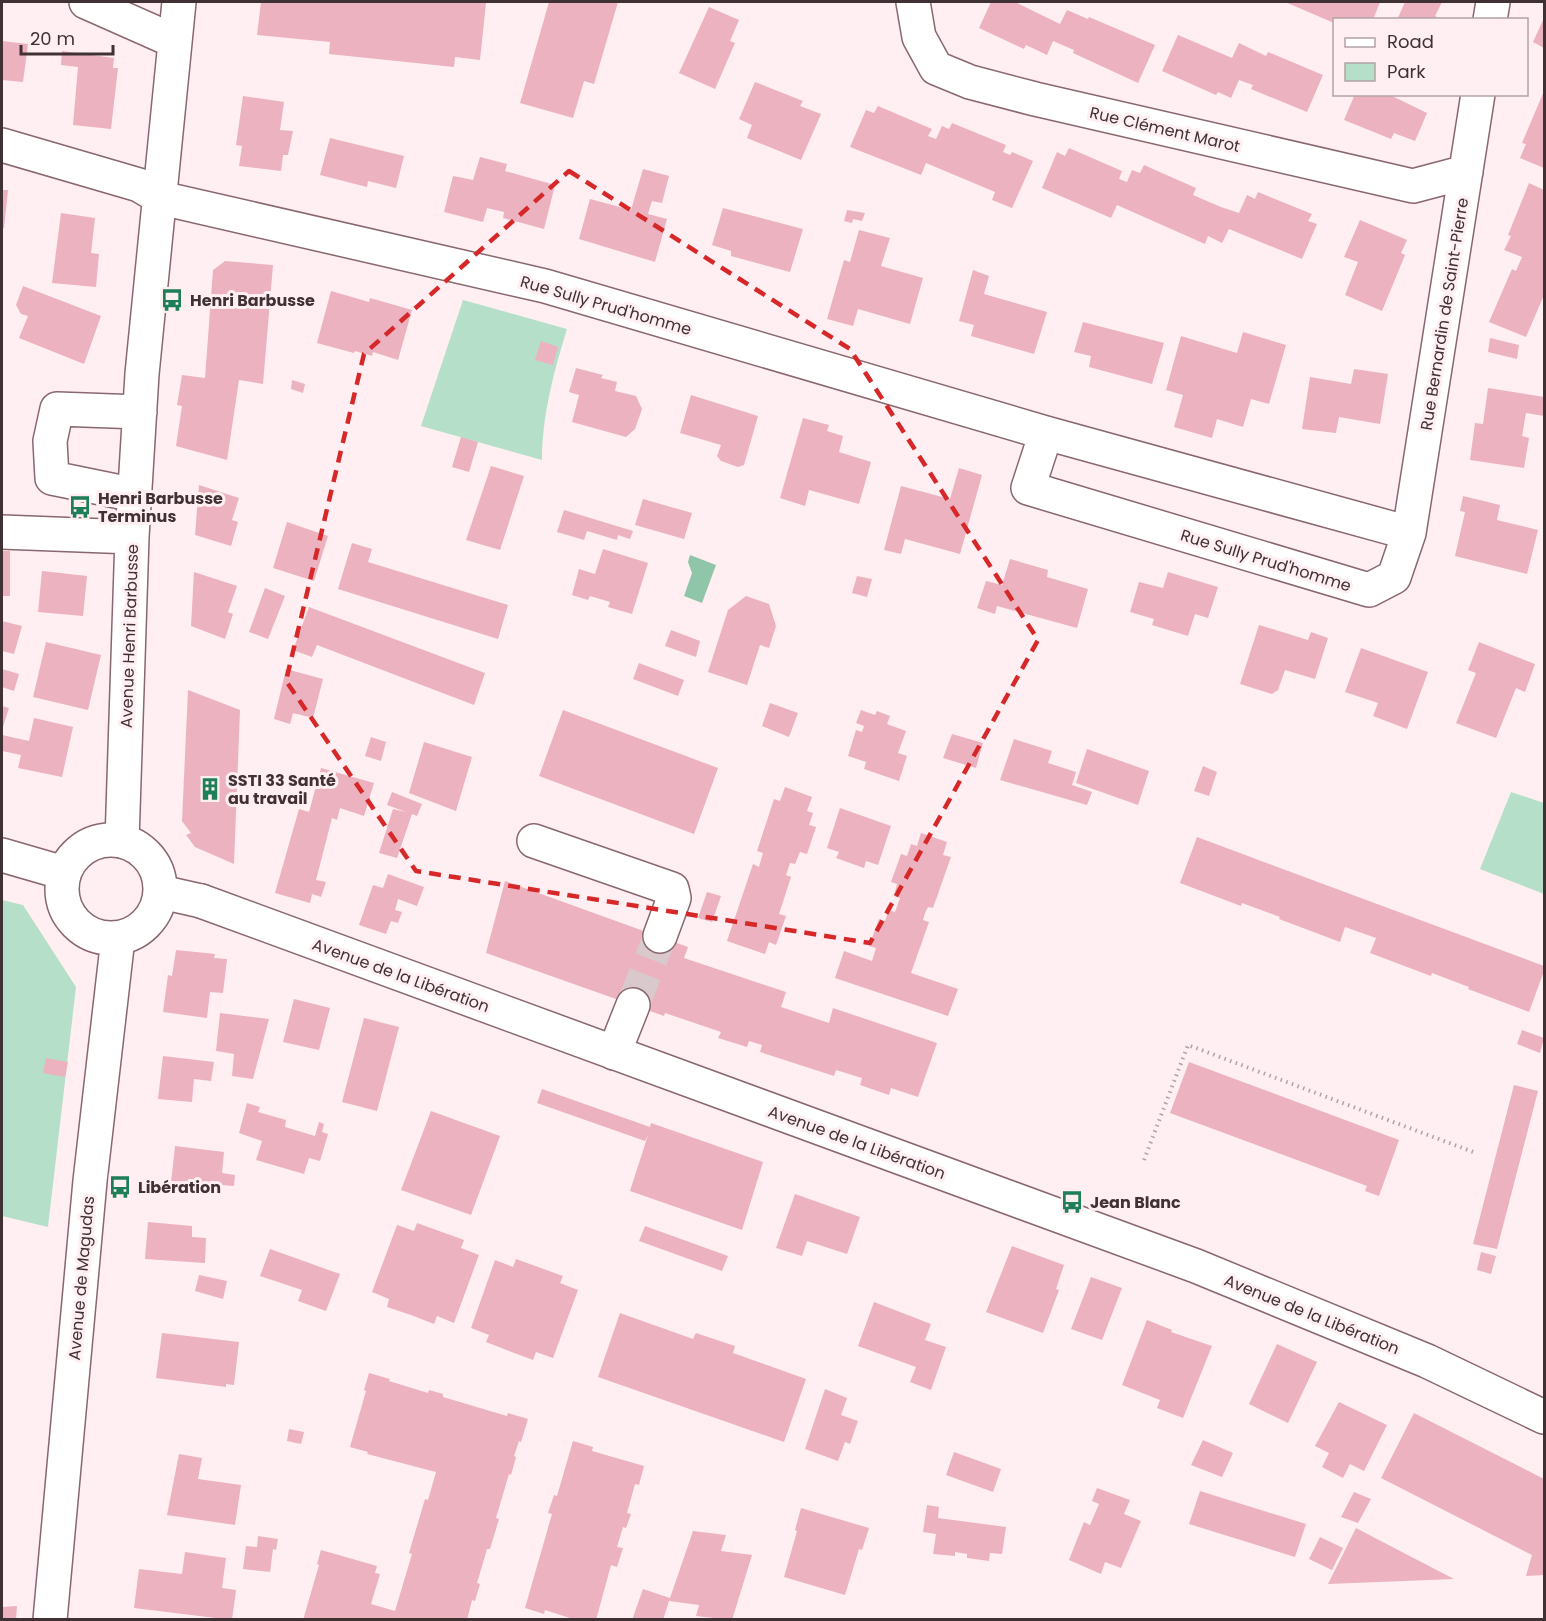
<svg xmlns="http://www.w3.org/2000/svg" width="1546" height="1621" font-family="Poppins,sans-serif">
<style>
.green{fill:#b5dfc8}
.water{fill:#8fc5a8}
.building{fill:#ecb2bf}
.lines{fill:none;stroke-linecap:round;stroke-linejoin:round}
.minor-tunnel{stroke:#d9c9cc;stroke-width:33;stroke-dasharray:33 16;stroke-linecap:butt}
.minor-casing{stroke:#89676f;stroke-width:36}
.major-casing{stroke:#89676f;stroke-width:36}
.path{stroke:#b2a2a5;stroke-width:4;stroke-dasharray:1.5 4.5;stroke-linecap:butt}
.minor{stroke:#fff;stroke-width:33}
.major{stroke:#fff;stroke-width:33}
.marked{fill:none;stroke:#d62828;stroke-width:4.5;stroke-dasharray:12 8;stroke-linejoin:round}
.labels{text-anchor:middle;stroke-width:6;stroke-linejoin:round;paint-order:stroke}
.street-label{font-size:16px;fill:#403134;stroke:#ffeff2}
.poi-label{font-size:16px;font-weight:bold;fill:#403134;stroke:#ffeff2;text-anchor:start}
</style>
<rect width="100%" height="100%" fill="#ffeff2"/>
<path class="green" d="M463 300 567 329C554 371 542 416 542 460L421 426Z
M1511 792 1544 803V894L1480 869Z
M2 900 23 905 76 987 48 1227 2 1216Z"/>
<path class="water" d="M690 555 716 565 702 603 684 596 692 573 688 562Z"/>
<path class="building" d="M261 2 486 3 480 60 455 57 454 67 329 54 330 42 257 35Z
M549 2H618L594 84 584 81 573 118 520 103Z
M991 2H1015L1060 24 1067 10 1088 19 1089 17 1155 45 1138 83 1073 53 1074 50 1053 41 1047 55 1026 45 1024 49 979 28Z
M1285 2H1380L1373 20H1334V23Z
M1405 2H1442L1435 16 1442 20H1397Z
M709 7 739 20 730 41 735 43 715 89 679 73Z
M1544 18V48L1533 42Z
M1178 35 1232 58 1239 43 1266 56 1268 52 1323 75 1307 112 1251 89 1253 85 1239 80 1231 98 1218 92 1216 95 1162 71Z
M2 41 28 44 23 82 2 80Z
M62 51 114 58 113 68H118L111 129 73 125 78 67 61 65Z
M755 82 803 101 800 106 821 114 801 160 747 138 752 125 739 119Z
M1544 91V168L1520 158 1526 144 1522 143Z
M1355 94H1388L1427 113 1415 141 1394 133 1391 139 1344 120Z
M243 96 284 102 280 130 293 131 288 155H283L281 171 239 166 242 146 236 145Z
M878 106 932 129 928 136 936 139 942 126 949 129 952 123 1006 145 1003 152 1010 155 1012 152 1033 161 1012 208 992 200 995 192 926 163 921 175 850 147 866 110 874 113Z
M330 138 404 156 396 188 368 181 367 187 320 175Z
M1069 148 1122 171 1119 179 1127 182 1132 170 1140 173 1144 165 1196 188 1193 195 1221 207 1239 213 1247 195 1255 199 1258 192 1312 214 1308 221 1317 224 1302 259 1229 229 1222 243 1208 236 1205 244 1117 205 1111 218 1042 188 1057 152 1065 156Z
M480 157 507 164 505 171 555 185 544 229 503 218 504 212 487 208 483 222 444 212 453 176 473 180Z
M643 169 669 176 662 203 652 201 648 214 667 219 655 262 579 239 590 199 631 210Z
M1529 183 1544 190V247L1543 251 1544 252V295L1526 337 1489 322 1512 269 1516 271 1522 257 1504 250 1511 236 1508 235Z
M2 190H8L4 228H2Z
M723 208 803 229 790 272 731 256V251L712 245Z
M847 210 865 213 862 221 853 219 852 223 844 221Z
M61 213 95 218 91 253 99 254 96 287 52 283Z
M1360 220 1407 240 1401 253 1405 255 1382 311 1345 295 1358 262 1344 257Z
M859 230 890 238 881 266 923 278 910 324 858 309 853 326 827 319 844 260 850 262Z
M225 261 273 265 263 384 239 380 227 460 176 446 182 406 177 405 182 375 205 378 213 270Z
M973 270 989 276 984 294 1047 312 1034 354 971 336 974 325 959 321Z
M23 286 101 316 84 364 19 338 28 316 21 314 16 305Z
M331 291 369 302 370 298 412 310 398 360 373 352 372 356 355 351 354 353 317 343Z
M1083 322 1164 343 1152 384 1089 367 1091 356 1074 352Z
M1243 332 1286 345 1269 404 1251 399 1243 427 1217 419 1212 438 1174 427 1183 395 1166 390 1181 336 1237 353Z
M1490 338 1519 345 1517 359 1488 352Z
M541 341 558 347 553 365 535 360Z
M576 368 603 375 601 378 617 382 615 391 636 396 642 409 635 429 626 437 572 422 579 395 569 392Z
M1354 369 1388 374 1380 424 1339 417 1336 433 1302 429 1310 377 1351 384Z
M292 380 305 384 303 393 291 389Z
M1488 388 1544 397V416L1526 413 1522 436 1529 438 1524 468 1470 460 1475 423 1483 424Z
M691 395 758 416 744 465 738 467 721 461 717 456 721 445 680 433Z
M803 418 829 425 827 431 843 436 839 452 871 462 859 504 809 490 805 506 780 498Z
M461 437 478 442 469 472 452 467Z
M491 466 524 476 500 550 466 540Z
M959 468 982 475 960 554 905 539 901 554 884 550 901 486 950 499Z
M199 485 239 498 232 520 238 522 231 546 195 535Z
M1463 496 1500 505 1497 520 1538 530 1527 574 1455 556 1465 512 1460 511Z
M643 499 692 513 684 539 635 525Z
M564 510 633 531 630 539 618 535 617 540 587 531 584 540 557 532Z
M287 522 328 536 314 581 273 568Z
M352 543 372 549 368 562 508 605 498 639 338 589Z
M603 549 648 563 632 614 608 607 610 602 590 596 588 600 572 595 579 569 595 574Z
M2 551H10V596H2Z
M1010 559 1048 570 1047 577 1088 589 1077 628 997 606 995 614 977 608 986 581 1002 585Z
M42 571 87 576 83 616 38 612Z
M194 572 237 586 228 612 233 614 225 639 191 626Z
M1168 572 1218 587 1208 618 1195 614 1188 636 1152 625 1154 619 1130 612 1139 582 1163 588Z
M857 576 872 579 867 597 852 593Z
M265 588 285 596 268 639 249 632Z
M746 596 769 604 776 626 769 648 760 645 747 685 708 672 728 610Z
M309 607 485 673 474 705 317 645 312 657 293 650Z
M2 621 22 626 14 654 2 651Z
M1259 625 1308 640 1311 632 1328 638 1315 679 1285 670 1278 690 1272 694 1240 684Z
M671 630 700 641 696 657 665 646Z
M46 642 101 655 88 710 33 697Z
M1479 642 1535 664 1525 692 1516 688 1496 738 1456 723 1476 673 1468 670Z
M1361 648 1428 672 1407 729 1373 716 1378 703 1345 692Z
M639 663 684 680 678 696 633 679Z
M2 669 19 674 14 691 2 687Z
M286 669 323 679 313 718 293 713 290 724 274 719Z
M188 690 240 710 234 864 195 847 186 835 191 833 182 821Z
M770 703 798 713 789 737 762 726Z
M2 706 9 708 2 730Z
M563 710 718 768 694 834 539 776Z
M861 710 875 715 877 711 890 716 887 724 906 731 898 753 907 756 899 781 864 769 866 762 848 756 856 730 862 732 864 726 856 723Z
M34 718 73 727 62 777 18 768 21 755 2 751V735L29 741Z
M952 734 983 743 976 768 943 758Z
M371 737 386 742 381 761 365 756Z
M1014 739 1052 751 1048 763 1076 772 1072 785 1092 792 1087 805 1000 780Z
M424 742 472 757 456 811 409 793Z
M1087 749 1149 771 1138 805 1076 783Z
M1203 766 1217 772 1209 796 1194 791Z
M321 768 374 783 364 816 340 808 337 820 332 818 316 880 326 882 321 897 312 894 310 903 275 893 299 809 309 812Z
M785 787 812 797 807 811 813 813 809 825 816 827 807 854 800 852 795 864 790 863 786 875 791 877 779 914 786 916 776 945 769 942 765 954 727 941 753 864 759 867 763 853 757 851 774 799 780 801Z
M392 792 422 804 417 816 412 814 397 858 379 853 393 809 406 812 387 805Z
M840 808 891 826 878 865 866 861 864 868 836 858 839 852 827 848Z
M921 833 947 842 943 855 951 857 933 908 928 907 925 913 923 920 929 922 911 973 958 989 948 1016 835 978 844 951 872 961 876 948 869 946 879 919 885 921 889 910 895 912 900 898 894 896 897 884 891 882 901 854 907 856 911 844 917 846Z
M1197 837 1544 966V971L1529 1012 1468 989 1469 987 1432 973 1431 976 1370 953 1376 938 1345 927 1340 942 1279 919 1280 917 1242 903 1241 906 1180 883Z
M388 874 424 887 417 906 398 899 395 910 402 912 398 923 391 921 386 934 359 925 373 885 383 888Z
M505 881 688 947 684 958 786 992 781 1007 829 1023 833 1008 937 1043 918 1097 891 1088 889 1095 860 1085 862 1078 836 1070 834 1076 760 1052 762 1045 749 1041 747 1047 718 1038 721 1032 665 1013 664 1016 486 953Z
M707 892 721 896 712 922 698 918Z
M176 950 215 954 214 958 227 959 223 993 210 992 207 1018 163 1012 168 975 172 976Z
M294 999 330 1008 319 1050 283 1042Z
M220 1013 269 1019 253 1079 232 1076 234 1054 216 1051Z
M364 1018 399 1027 377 1111 342 1102Z
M1522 1030 1544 1038 1540 1053 1517 1044Z
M163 1056 214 1062 211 1081 194 1079 192 1102 158 1099Z
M46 1058 68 1062 65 1077 43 1073Z
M1189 1062 1399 1140 1379 1196 1365 1191 1367 1186 1170 1113Z
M1514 1085 1538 1091 1497 1249 1473 1244Z
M542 1089 650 1127 651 1123 763 1162 742 1230 630 1191 648 1135 645 1141 537 1103Z
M247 1103 260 1107 258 1112 286 1120 285 1127 315 1136 319 1122 324 1124 322 1132 328 1134 320 1161 309 1158 304 1174 256 1160 262 1141 239 1133Z
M431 1111 500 1136 471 1215 401 1190Z
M175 1146 224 1152 222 1173 235 1175 234 1186 221 1185 220 1189 171 1183Z
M795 1194 860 1217 847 1254 807 1241 802 1256 776 1248Z
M148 1222 192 1226V1237L206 1238 205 1263 145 1259Z
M417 1223 464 1240 461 1248 479 1255 454 1323 437 1316 434 1324 411 1315 387 1307 389 1299 372 1292 397 1225 414 1231Z
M645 1226 728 1256 722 1271 639 1241Z
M1012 1246 1064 1265 1056 1289 1059 1290 1043 1333 986 1312Z
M270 1249 340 1274 326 1311 298 1301 302 1290 260 1276Z
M1481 1252 1496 1256 1491 1274 1477 1270Z
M516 1259 563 1276 560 1283 578 1290 553 1358 536 1352 533 1360 509 1351 486 1342 489 1335 471 1328 495 1260 513 1267Z
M199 1275 227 1281 223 1299 195 1291Z
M1091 1277 1122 1288 1102 1340 1071 1329Z
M874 1302 931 1324 925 1340 946 1347 931 1390 910 1382 916 1367 858 1346Z
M620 1313 693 1339 696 1333 735 1346 733 1353 806 1379 784 1442 598 1377Z
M1147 1320 1172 1330 1171 1332 1212 1346 1183 1418 1157 1408 1160 1400 1122 1385Z
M162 1333 239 1342 234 1385 226 1384V1387L156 1378Z
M1277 1344 1317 1362 1288 1423 1249 1404Z
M369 1373 390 1379 389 1381 428 1393 429 1390 443 1394V1397L507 1416 508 1413 528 1419 521 1442 519 1441 514 1456 516 1457 511 1475 509 1474 496 1518 499 1519 490 1549H487L477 1583 480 1584 475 1601 472 1600 467 1620H303L319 1565 317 1564 321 1550 377 1566 375 1573 380 1574 371 1604 395 1611 412 1554 409 1553 425 1499 428 1500 436 1472 367 1454 368 1452 350 1447 366 1391 364 1390Z
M825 1389 847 1398 841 1415 858 1421 850 1444 845 1442 838 1461 805 1449Z
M1339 1402 1387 1425 1364 1471 1350 1464 1343 1478 1322 1467 1329 1453 1315 1446Z
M1414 1413 1544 1479V1575L1526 1576 1532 1555 1381 1478Z
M289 1429 304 1432 301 1444 287 1441Z
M1203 1440 1233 1453 1222 1477 1191 1465Z
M573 1441 593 1447 592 1451 644 1466 639 1485 635 1484 627 1513 631 1514 626 1528 623 1527 617 1547 623 1548 617 1567 611 1565 596 1620H576L545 1610 544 1614 525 1608 552 1514 548 1513 554 1495 557 1496Z
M954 1452 1001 1469 993 1492 946 1475Z
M179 1454 202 1458 198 1479 241 1485 235 1525 167 1515Z
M1097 1488 1130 1500 1124 1514 1141 1521 1121 1568 1105 1562 1101 1574 1069 1560 1084 1522 1090 1525 1099 1504 1092 1501Z
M1200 1491 1306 1524 1295 1557 1189 1524Z
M1354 1492 1371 1499 1358 1523 1341 1517Z
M927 1505 939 1507 938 1518 1006 1527 1002 1554 990 1553 989 1561 967 1558V1554L955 1552V1556L933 1554 936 1534 923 1532Z
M801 1508 869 1528 862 1550 859 1549 845 1595 784 1577 797 1531 795 1530Z
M1356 1528 1375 1538 1454 1579 1328 1584Z
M693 1531 726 1535 721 1551 752 1555 732 1620 696 1616 699 1605 669 1601 663 1620H632L643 1589 670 1598Z
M258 1536 278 1539 276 1550 273 1549 270 1572 243 1569 246 1546 257 1547Z
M1320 1537 1343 1548 1332 1570 1309 1559Z
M185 1552 226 1558 222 1588 236 1590 232 1620 134 1608 139 1569 182 1574Z
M17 1606 16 1620H2V1607Z"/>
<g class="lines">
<path class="minor-tunnel" d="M633 1005 660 936"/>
<g class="minor-casing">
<path id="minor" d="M86 2 174 41
M913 2 919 37 936 68 970 82 1035 99 1413 186 1466 172
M1490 20 1493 2
M2 145 139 185 161 198 545 286 1046 433 1409 533 1394 577 1369 590 1028 488 1046 433
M135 495 52 478 50 441 57 409 140 412
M2 532 132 537
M1409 533 1478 94
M122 841 132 537 142 374 179 2
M534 841 672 889 674 898 660 936
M161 892 201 901
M614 1053 633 1005"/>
</g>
<g class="major-casing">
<path id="major" d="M62 889a49 49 0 1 1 98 0a49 49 0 1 1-98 0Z
M2 855 64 873
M201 901 1196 1266 1427 1361 1544 1417
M50 1620 90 1181 118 938"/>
</g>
<path class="path" d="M1144 1160 1188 1045 1476 1153"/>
<use href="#minor" class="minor"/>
<use href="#major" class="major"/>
</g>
<path class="marked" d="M569 171 850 349 1038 640 870 943 416 871 286 681 364 354Z"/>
<defs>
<g id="bus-bare" transform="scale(1.8)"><path d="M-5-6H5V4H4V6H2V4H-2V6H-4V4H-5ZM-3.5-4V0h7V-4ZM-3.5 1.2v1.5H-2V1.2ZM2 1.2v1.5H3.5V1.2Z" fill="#1d7e57" stroke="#ffeff2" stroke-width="2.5" paint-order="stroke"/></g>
<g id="building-bare" transform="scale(1.8)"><path d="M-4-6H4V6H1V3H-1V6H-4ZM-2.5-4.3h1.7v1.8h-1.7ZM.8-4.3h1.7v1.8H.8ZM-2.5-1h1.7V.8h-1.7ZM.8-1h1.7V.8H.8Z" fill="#1d7e57" stroke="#ffeff2" stroke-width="2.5" paint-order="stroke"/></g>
</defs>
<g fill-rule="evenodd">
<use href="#bus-bare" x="172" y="300"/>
<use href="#bus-bare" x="80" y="507"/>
<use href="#building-bare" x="210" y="789"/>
<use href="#bus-bare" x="120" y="1187"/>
<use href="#bus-bare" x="1072" y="1202"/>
</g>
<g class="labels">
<g class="street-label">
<text transform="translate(1165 129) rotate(13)" y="6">Rue Clément Marot</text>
<text transform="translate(606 305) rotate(16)" y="6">Rue Sully Prud'homme</text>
<text transform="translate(1444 314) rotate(-81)" y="6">Rue Bernardin de Saint-Pierre</text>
<text transform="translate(1266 560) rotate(17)" y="6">Rue Sully Prud'homme</text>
<text transform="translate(129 636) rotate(-88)" y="6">Avenue Henri Barbusse</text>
<text transform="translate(401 975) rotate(20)" y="6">Avenue de la Libération</text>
<text transform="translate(857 1142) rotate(20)" y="6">Avenue de la Libération</text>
<text transform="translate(81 1278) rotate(-85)" y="6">Avenue de Magudas</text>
<text transform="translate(1312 1314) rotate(22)" y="6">Avenue de la Libération</text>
</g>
<g class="poi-label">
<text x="190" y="306">Henri Barbusse</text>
<text x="98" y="504">Henri Barbusse<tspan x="98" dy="18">Terminus</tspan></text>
<text x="228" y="786">SSTI 33 Santé<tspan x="228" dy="18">au travail</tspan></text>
<text x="138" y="1193">Libération</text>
<text x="1090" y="1208">Jean Blanc</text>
</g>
</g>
<rect width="1546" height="1621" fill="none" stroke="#403134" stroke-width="6"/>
<rect x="1333" y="18" width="195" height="78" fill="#ffeff2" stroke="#b3a3a6" stroke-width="1.5"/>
<rect x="1345" y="38" width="30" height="9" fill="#ffffff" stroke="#b3a3a6" stroke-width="1.5"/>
<text x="1387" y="48" font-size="18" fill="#403134">Road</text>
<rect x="1345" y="63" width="30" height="18" fill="#b5dfc8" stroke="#b3a3a6" stroke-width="1.5"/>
<text x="1387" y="78" font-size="18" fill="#403134">Park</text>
<path d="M21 45v9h92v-9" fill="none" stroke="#403134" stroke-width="3"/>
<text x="30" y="45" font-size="18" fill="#403134" stroke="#ffeff2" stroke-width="4.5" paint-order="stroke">20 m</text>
</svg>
